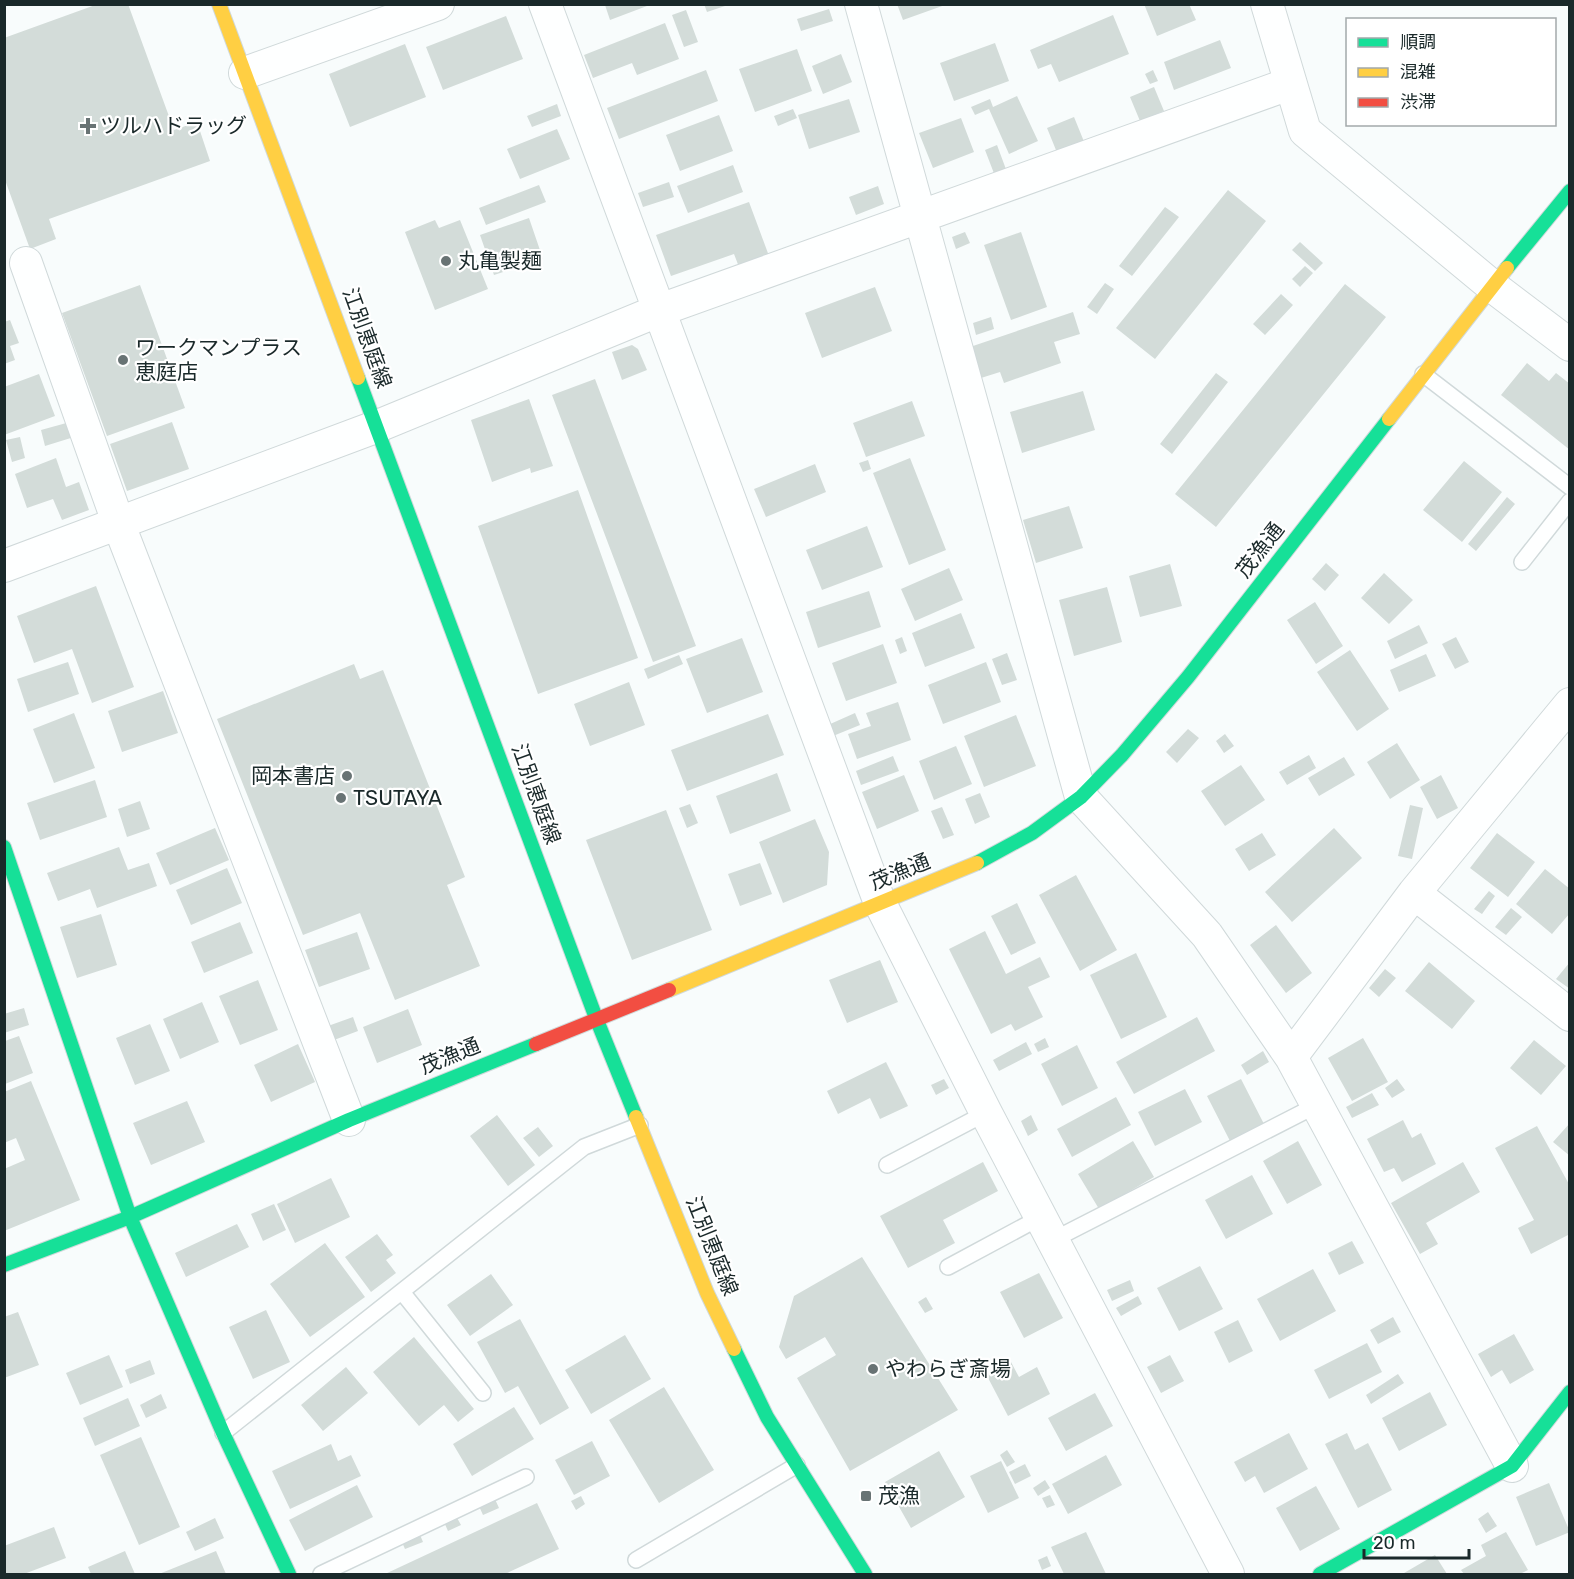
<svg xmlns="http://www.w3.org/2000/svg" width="1574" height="1579" font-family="Rubik,'Noto Sans JP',sans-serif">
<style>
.building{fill:#d3dcd9}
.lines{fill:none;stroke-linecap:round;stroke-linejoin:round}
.lane-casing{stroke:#d0d9da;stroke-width:18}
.street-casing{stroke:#d0d9da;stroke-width:34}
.fast-casing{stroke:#d0d9da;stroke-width:16}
.slow-casing{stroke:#d0d9da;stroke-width:16}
.jam-casing{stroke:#d0d9da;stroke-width:16}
.lane{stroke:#feffff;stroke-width:15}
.street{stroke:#feffff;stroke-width:32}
.fast{stroke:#16e098;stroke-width:14}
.slow{stroke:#ffcf43;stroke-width:14}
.jam{stroke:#f24e42;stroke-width:14}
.poi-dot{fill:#687374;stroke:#fff;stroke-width:2}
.labels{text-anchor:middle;stroke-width:4.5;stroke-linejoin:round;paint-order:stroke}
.poi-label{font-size:21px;fill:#1a292a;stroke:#fff;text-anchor:start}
.street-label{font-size:21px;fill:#1a292a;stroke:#fff}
</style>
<rect width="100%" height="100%" fill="#f8fcfc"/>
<path class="building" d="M98 4H128L174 130 197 122 210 161 49 219 56 239 30 249 4 177V38Z
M704 4H728V5L707 12Z
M897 4H945V5L903 20Z
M1144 4H1189L1196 20 1157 36Z
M605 5H646L647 6 610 20Z
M829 9 833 21 801 31 797 19Z
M686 10 698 42 684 47 672 15Z
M1113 15 1129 54 1059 82 1051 64 1038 69 1030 50Z
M506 16 523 59 443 90 426 47Z
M665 23 679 59 637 75 632 63 593 78 584 55Z
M1220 40 1231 68 1174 90 1164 62Z
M995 43 1009 81 954 101 940 63Z
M405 44 426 97 350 127 329 74Z
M797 49 812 91 755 112 739 69Z
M841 54 852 82 823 94 812 66Z
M706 70 718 101 619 139 607 108Z
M1153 70 1158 81 1150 84 1145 74Z
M1154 87 1164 111 1140 121 1130 97Z
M1017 96 1038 141 1009 154 989 109 975 115 971 107 990 99 993 107Z
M849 99 860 132 809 149 798 115Z
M557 104 561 116 532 127 527 116Z
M793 109 797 118 778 126 774 116Z
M719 115 733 151 680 171 666 135Z
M1074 117 1085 144 1058 155 1047 128Z
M961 118 974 152 933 168 919 133Z
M557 129 570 159 520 179 507 149Z
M997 145 1007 172 995 176 985 150Z
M733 165 743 192 688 213 677 186Z
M669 182 674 197 643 207 638 193Z
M539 185 546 202 486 225 479 208Z
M878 186 884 204 856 215 849 197Z
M1228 190 1266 221 1155 359 1116 328Z
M749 202 769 256 739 267 734 254 671 276 656 235Z
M1165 207 1179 217 1132 276 1119 266Z
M529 218 543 259 494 275 480 235Z
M435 220 439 228 460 220 488 289 435 310 405 232Z
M965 232 970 243 956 249 952 237Z
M1021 232 1047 307 1011 320 984 245Z
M1300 242 1323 263 1315 271 1292 250Z
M1305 266 1313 273 1300 287 1292 279Z
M1105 283 1114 289 1097 314 1087 307Z
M1345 284 1386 317 1216 527 1175 494Z
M140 285 185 408 107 436 62 313Z
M875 287 892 331 822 358 805 313Z
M1281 294 1293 305 1265 335 1253 324Z
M1073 312 1080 334 1054 342 1061 363 1004 383 1000 372 981 378 970 347Z
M991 317 994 329 976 335 973 323Z
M10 320 19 343 10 346 15 360 4 364V322Z
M632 345 638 349 647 370 622 380 612 352Z
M1527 363 1549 381 1556 373 1570 384V450L1501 395Z
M1216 373 1228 382 1172 454 1160 444Z
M39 374 55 416 4 435V387Z
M595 379 696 646 653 662 552 395Z
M1083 391 1095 430 1022 453 1010 412Z
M529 399 553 466 531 473 530 468 492 482 471 420Z
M912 401 925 436 866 457 853 423Z
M70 422 74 437 45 446 41 430Z
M172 422 189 469 127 491 110 444Z
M20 437 25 458 12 462 6 440Z
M56 458 66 487 79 482 89 510 62 520 53 499 27 508 15 474Z
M910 458 946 550 909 565 873 473Z
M868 460 871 469 863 472 859 463Z
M1464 461 1502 492 1462 542 1423 510Z
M815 464 826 492 766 517 754 489Z
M578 490 638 658 538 694 478 526Z
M1507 497 1515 504 1476 551 1468 544Z
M1069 506 1083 548 1036 563 1023 520Z
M867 526 883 567 822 590 806 550Z
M1326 563 1339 575 1325 591 1312 579Z
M1170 564 1182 606 1140 617 1129 576Z
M949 568 963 600 915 621 901 589Z
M1384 573 1413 600 1389 624 1361 598Z
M96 586 134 687 92 703 72 649 34 663 17 616Z
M1107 587 1122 642 1074 656 1059 600Z
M869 591 881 627 818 648 806 612Z
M1315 602 1343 646 1316 664 1287 620Z
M961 613 975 648 925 667 912 633Z
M1419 625 1428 643 1395 659 1387 641Z
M902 637 907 651 900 654 895 640Z
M1456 637 1469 662 1455 669 1442 644Z
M742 638 763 692 707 713 686 659Z
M883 644 897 683 846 701 832 663Z
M1350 650 1389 709 1357 731 1317 672Z
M1007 653 1017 680 1002 685 992 659Z
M1426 654 1436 676 1399 692 1390 670Z
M679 655 683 664 648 679 644 669Z
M68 662 79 694 28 712 17 679Z
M986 662 1001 702 943 724 928 685Z
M354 664 360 679 383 670 465 877 447 885 480 966 395 1000 360 913 303 935 217 719Z
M629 682 645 725 590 746 574 704Z
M163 691 178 733 122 752 108 711Z
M898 702 911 740 857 759 848 734 871 726 866 713Z
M74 713 95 768 54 783 33 729Z
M855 713 860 725 833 736 828 725Z
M768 714 784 755 687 791 671 750Z
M1016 715 1036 766 984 787 964 736Z
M1188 729 1199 738 1177 763 1166 752Z
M1225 734 1234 746 1224 753 1216 741Z
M1397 743 1420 780 1390 799 1367 762Z
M956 746 972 784 934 800 919 761Z
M1309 755 1316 768 1287 785 1279 772Z
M893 756 899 771 861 785 856 771Z
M1344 757 1355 775 1319 796 1308 778Z
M1241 765 1265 800 1225 826 1201 791Z
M777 773 791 811 730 834 716 796Z
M904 775 919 811 877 829 862 792Z
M1441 775 1458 808 1437 819 1420 787Z
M95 780 107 817 40 840 27 803Z
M980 793 990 817 975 824 965 799Z
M140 801 150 829 127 837 118 809Z
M690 804 698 823 687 828 679 808Z
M1410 805 1423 808 1412 859 1398 856Z
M942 807 954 835 943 839 931 811Z
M666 810 712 930 632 960 586 840Z
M815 819 829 852 827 885 783 903 759 842Z
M215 828 229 860 170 885 156 853Z
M1334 828 1362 858 1292 922 1265 892Z
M1262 833 1276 855 1249 871 1235 849Z
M1497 833 1535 862 1508 897 1470 868Z
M119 847 128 870 149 863 157 886 97 908 90 889 58 901 47 873Z
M760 863 772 894 740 906 728 874Z
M227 868 242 903 191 925 176 890Z
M1545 869 1570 889V913L1552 934 1516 904Z
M1076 875 1117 950 1080 971 1039 895Z
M1489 891 1495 896 1482 914 1474 909Z
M1017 903 1036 943 1011 955 991 916Z
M1511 908 1522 917 1506 935 1495 927Z
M101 914 117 965 77 978 60 927Z
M240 922 253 953 204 973 191 942Z
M1276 925 1312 973 1286 993 1250 945Z
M985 931 1006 974 1040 957 1050 977 1028 987 1043 1017 1015 1031 1011 1024 991 1034 949 949Z
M357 932 370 969 319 987 305 950Z
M1136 953 1167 1017 1121 1039 1090 975Z
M880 960 898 1002 847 1023 829 980Z
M1429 962 1475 1001 1452 1029 1405 991Z
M1570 962V989L1556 979Z
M1385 969 1396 978 1379 997 1369 988Z
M258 980 278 1030 240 1045 219 996Z
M202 1002 219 1042 180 1059 163 1019Z
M24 1008 29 1025 4 1033V1014Z
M408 1009 422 1045 377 1063 363 1027Z
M353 1017 358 1031 334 1040 328 1026Z
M1197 1017 1215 1051 1134 1094 1116 1062Z
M150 1024 170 1071 135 1085 116 1038Z
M19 1036 33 1073 5 1084V1041Z
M1045 1038 1049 1047 1038 1052 1034 1044Z
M1363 1038 1388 1082 1352 1101 1328 1058Z
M1534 1040 1566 1066 1541 1095 1510 1068Z
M1026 1042 1032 1054 999 1071 993 1060Z
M298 1044 315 1082 271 1102 254 1065Z
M1077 1045 1098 1088 1062 1106 1041 1064Z
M1263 1051 1269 1062 1247 1075 1241 1065Z
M886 1062 908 1106 880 1119 870 1098 838 1114 827 1091Z
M944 1079 949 1088 936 1095 931 1085Z
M1241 1079 1264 1124 1230 1141 1207 1096Z
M1397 1079 1405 1090 1392 1098 1385 1088Z
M31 1081 80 1200 4 1231V1169L25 1160 16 1138 4 1143V1092Z
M1185 1089 1202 1122 1155 1146 1138 1112Z
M1372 1093 1379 1105 1352 1118 1346 1107Z
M1116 1097 1131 1125 1072 1157 1057 1129Z
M187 1101 205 1142 151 1165 133 1123Z
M497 1115 535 1165 508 1186 470 1136Z
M1031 1115 1038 1130 1028 1136 1021 1121Z
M1403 1120 1412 1138 1421 1133 1436 1164 1402 1182 1394 1168 1384 1172 1367 1139Z
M1570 1123V1156L1553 1142Z
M1537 1126 1570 1186V1234L1531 1254 1518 1228 1534 1220 1495 1148Z
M538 1127 553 1146 539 1157 523 1138Z
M1133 1141 1154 1177 1099 1209 1078 1174Z
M1298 1141 1322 1185 1287 1204 1263 1161Z
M983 1162 998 1191 943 1220 955 1243 908 1268 880 1216Z
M1463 1162 1480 1192 1426 1223 1438 1244 1420 1254 1391 1203Z
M1252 1175 1273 1214 1226 1239 1205 1200Z
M331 1178 350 1217 295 1243 277 1204Z
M274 1204 286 1230 263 1241 251 1214Z
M237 1224 249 1247 186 1277 175 1253Z
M377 1234 393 1255 386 1260 396 1273 371 1292 345 1257Z
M1352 1241 1364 1263 1339 1275 1328 1253Z
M325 1243 365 1297 310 1337 270 1284Z
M862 1257 958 1410 850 1471 797 1378 836 1355 825 1337 786 1359 779 1347 794 1296Z
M1200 1266 1223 1309 1179 1331 1157 1288Z
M1313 1269 1336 1311 1280 1341 1257 1299Z
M1039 1273 1063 1318 1024 1338 1000 1292Z
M491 1274 513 1305 470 1336 447 1305Z
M1130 1280 1134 1291 1112 1301 1107 1290Z
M1138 1296 1142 1304 1121 1316 1116 1308Z
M926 1297 933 1309 925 1313 918 1302Z
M266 1310 290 1362 253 1379 229 1327Z
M18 1312 39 1365 4 1378V1317Z
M1393 1317 1401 1332 1378 1344 1370 1330Z
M520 1319 569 1408 540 1425 518 1386 505 1393 477 1342Z
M1238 1320 1253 1351 1229 1363 1214 1332Z
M1514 1334 1534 1370 1510 1384 1502 1370 1491 1377 1478 1354Z
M625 1335 651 1379 591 1414 565 1370Z
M414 1337 474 1409 458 1422 444 1405 419 1426 373 1372Z
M1367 1343 1382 1372 1329 1399 1314 1370Z
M109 1355 123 1387 80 1405 66 1373Z
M1170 1355 1184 1381 1161 1393 1147 1367Z
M150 1360 155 1374 130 1384 125 1370Z
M1011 1362 1019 1377 1037 1367 1050 1394 1008 1416 986 1374Z
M346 1367 368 1393 323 1431 301 1405Z
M1398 1374 1404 1383 1371 1404 1366 1395Z
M664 1387 714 1470 659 1503 609 1420Z
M1430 1392 1447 1425 1399 1451 1382 1418Z
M1095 1393 1113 1426 1066 1451 1048 1418Z
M161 1394 167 1408 146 1418 140 1405Z
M128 1398 140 1426 95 1446 83 1418Z
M514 1407 534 1439 472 1476 453 1444Z
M1289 1433 1308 1469 1264 1493 1255 1476 1245 1482 1234 1462Z
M1347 1433 1355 1450 1368 1443 1392 1490 1358 1508 1325 1444Z
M141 1437 180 1527 139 1545 100 1455Z
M592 1441 610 1476 574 1495 555 1460Z
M331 1444 338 1461 351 1455 361 1476 290 1509 272 1471Z
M1007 1450 1015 1462 1007 1467 1000 1455Z
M939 1451 965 1497 911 1528 885 1482Z
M1106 1455 1122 1485 1068 1514 1052 1484Z
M1001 1461 1019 1498 988 1513 970 1476Z
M1025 1464 1031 1476 1015 1484 1009 1472Z
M1045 1480 1050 1488 1038 1496 1033 1488Z
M1549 1483 1570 1532 1536 1546 1516 1497Z
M357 1485 373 1517 305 1551 289 1520Z
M1316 1486 1340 1529 1300 1551 1276 1508Z
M1050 1495 1055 1505 1047 1508 1042 1498Z
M581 1496 585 1504 576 1510 571 1501Z
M494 1497 499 1508 483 1515 478 1504Z
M537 1503 559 1549 505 1574H385Z
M1488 1512 1497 1526 1486 1533 1478 1519Z
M456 1516 461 1525 448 1531 444 1522Z
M215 1518 224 1538 195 1551 186 1532Z
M54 1527 66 1558 24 1574H4V1546Z
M418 1530 423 1542 405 1549 400 1538Z
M1086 1532 1106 1574H1064L1051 1547Z
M1506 1532 1528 1570 1520 1574H1464L1461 1570 1486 1556 1481 1545Z
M125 1551 135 1574H91L88 1567Z
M216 1551 226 1574H159Z
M1435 1555 1447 1574H1405L1404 1573Z
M1047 1556 1051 1566 1042 1570 1038 1560Z"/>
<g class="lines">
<g class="lane-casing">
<path id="lane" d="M1423 374 1570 487
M1522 562 1570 501
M887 1165 986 1113
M1053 1240 1317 1105
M948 1267 1041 1217
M402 1292 483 1393
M223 1433 584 1147 640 1125
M636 1560 797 1465
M321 1574 526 1477"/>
</g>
<g class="street-casing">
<path id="street" d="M545 4 880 903 986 1113 1228 1574
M861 4 1081 797 1207 935 1291 1057 1512 1466
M1267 4 1305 131 1492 286 1570 345
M245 73 438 4
M26 263 119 525 349 1120
M4 566 378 426 660 310 1289 84
M1414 893 1570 1015
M1291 1057 1414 893 1570 704"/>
</g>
<g class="fast-casing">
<path id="fast" d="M1507 268 1570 191
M358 378 596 1018 636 1117
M4 847 130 1217 223 1433 289 1574
M977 863 1032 833 1081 797 1122 755 1188 677 1389 419
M4 1265 130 1217 349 1120 536 1044
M734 1349 767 1417 865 1574
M1320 1574 1512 1466 1570 1392"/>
</g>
<g class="slow-casing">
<path id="slow" d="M219 4 358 378
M1389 419 1507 268
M669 990 977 863
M636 1117 707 1293 734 1349"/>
</g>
<g class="jam-casing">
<path id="jam" d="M536 1044 669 990"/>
</g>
<use href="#lane" class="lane"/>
<use href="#street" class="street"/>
<use href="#fast" class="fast"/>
<use href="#slow" class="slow"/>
<use href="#jam" class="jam"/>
</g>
<g class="poi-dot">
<path d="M85 117h6v6h6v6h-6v6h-6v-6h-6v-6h6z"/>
<circle cx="446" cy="261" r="6"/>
<circle cx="123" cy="360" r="6"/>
<circle cx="347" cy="776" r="6"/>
<circle cx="341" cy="798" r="6"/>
<circle cx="873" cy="1369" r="6"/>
<rect x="860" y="1490" width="12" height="12" rx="3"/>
</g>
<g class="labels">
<g class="poi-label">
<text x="100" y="133">ツルハドラッグ</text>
<text x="458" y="268">丸亀製麺</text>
<text x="135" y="355">ワークマンプラス<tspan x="135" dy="24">恵庭店</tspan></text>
<text x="335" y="783" text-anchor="end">岡本書店</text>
<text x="353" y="805">TSUTAYA</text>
<text x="885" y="1376">やわらぎ斎場</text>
<text x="878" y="1503">茂漁</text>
</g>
<g class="street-label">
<text transform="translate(367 338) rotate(70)" y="7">江別恵庭線</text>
<text transform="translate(1260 550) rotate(-52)" y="7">茂漁通</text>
<text transform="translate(536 794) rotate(70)" y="7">江別恵庭線</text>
<text transform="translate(900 872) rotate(-22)" y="7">茂漁通</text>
<text transform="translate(450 1056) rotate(-22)" y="7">茂漁通</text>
<text transform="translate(712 1246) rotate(68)" y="7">江別恵庭線</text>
</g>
</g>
<rect width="1574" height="1579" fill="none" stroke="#1a292a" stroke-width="12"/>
<rect x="1346" y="18" width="210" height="108" fill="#ffffff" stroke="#a3a9aa" stroke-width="1.5"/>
<rect x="1358" y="38" width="30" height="9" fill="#16e098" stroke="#a3a9aa" stroke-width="1.5"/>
<text x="1400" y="48" font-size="18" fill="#1a292a">順調</text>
<rect x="1358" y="68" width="30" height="9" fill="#ffcf43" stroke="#a3a9aa" stroke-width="1.5"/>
<text x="1400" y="78" font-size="18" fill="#1a292a">混雑</text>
<rect x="1358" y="98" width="30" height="9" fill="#f24e42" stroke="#a3a9aa" stroke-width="1.5"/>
<text x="1400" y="108" font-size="18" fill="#1a292a">渋滞</text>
<path d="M1364 1549v9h105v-9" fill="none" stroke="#1a292a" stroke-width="3"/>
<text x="1373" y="1549" font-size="18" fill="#1a292a" stroke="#ffffff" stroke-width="4.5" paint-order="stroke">20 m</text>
</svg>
